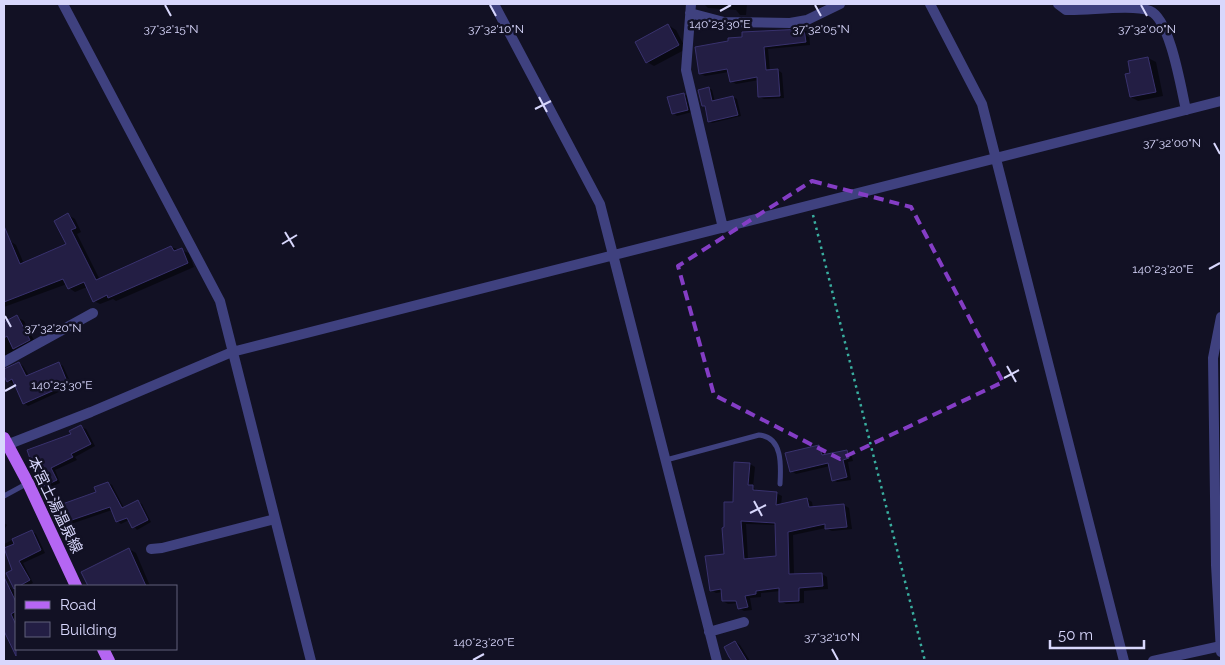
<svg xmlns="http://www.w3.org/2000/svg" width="1225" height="665" font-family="Raleway,'Noto Sans JP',sans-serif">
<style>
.shadow{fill:#0007;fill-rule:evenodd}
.building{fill:#231e44;stroke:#39326e;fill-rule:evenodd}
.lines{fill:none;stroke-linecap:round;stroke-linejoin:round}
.path{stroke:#39ae9f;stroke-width:2.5;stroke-dasharray:2.5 4;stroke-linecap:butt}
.lane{stroke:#3f417f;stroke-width:5}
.street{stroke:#3f417f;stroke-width:10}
.primary{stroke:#b566f3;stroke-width:12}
.marked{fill:none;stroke:#843dc5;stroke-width:4;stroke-dasharray:10 6;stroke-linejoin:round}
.ticks{fill:none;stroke:#d8d7fc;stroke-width:2}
.labels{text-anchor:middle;stroke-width:5;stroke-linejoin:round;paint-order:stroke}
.street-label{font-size:15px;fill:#d8d7fc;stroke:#121124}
.ticks-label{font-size:12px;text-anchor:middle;fill:#d8d7fc;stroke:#121124;stroke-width:5;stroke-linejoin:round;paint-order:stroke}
</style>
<rect width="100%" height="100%" fill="#121124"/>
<path class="shadow" d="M704 4H747L746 15H740L736 10 708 8Z
M668 25 676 30 686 49 654 66 647 62Z
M804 30 809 33 810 45 768 49 770 71 778 70 782 73 784 98 764 99 760 97 759 80 736 84 731 81 729 72 705 76 701 74Z
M1148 58 1156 62 1163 96 1138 101 1131 97 1132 74 1129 62Z
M709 88 712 90 715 102 733 97 737 99 741 116 712 123 709 121 706 108 703 106Z
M684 94 689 97 692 112 677 116 673 113Z
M68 215 75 219 81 232 77 234 100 280 171 247 189 253 194 267 116 301 113 299 100 304 94 301 87 287 75 292 69 288 67 284 4 307V273L8 272 4 262V243L10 241 16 245 24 264 67 244Z
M17 317 24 321 36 344 4 365V324Z
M19 363 23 366 29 376 58 363 63 366 72 386 28 406 24 403 15 383 13 384 8 381 4 373V370Z
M81 427 86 429 95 446 75 457 77 460 55 470 60 483 46 489 41 487 29 451 72 435Z
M819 446 824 449 826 455 846 451 851 454 853 461 848 462 851 480 837 482 833 480 830 466 796 474 791 471Z
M750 464 755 467 753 487 758 492 776 493 782 496 781 505 807 499 812 502 813 508 844 505 849 508 852 529 832 531 826 528 793 535 794 575 822 574 827 577 828 589 804 591V603L786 604 781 601 780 591 761 593V597L750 598 752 610 744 611 739 608 738 603 728 604 723 601V592L716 593 711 590 725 555 734 503ZM746 524 776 525 777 557 748 560Z
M108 483 112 485 124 508 138 502 142 504 151 522 137 530 129 520 121 524 117 521 112 510 65 526 61 524Z
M4 523 7 525 4 530Z
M31 531 36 534 45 553 23 563 33 583 27 586H16V588L14 570 4 549V544Z
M129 549 136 553 150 586H89L83 573Z
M8 586 12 589 16 596V646L14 648 4 628V588Z
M735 642 740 645 750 661H733L726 648Z"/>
<path class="building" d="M668 24 679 45 646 63 635 42Z
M804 29 806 42 764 47 766 70 778 69 780 96 758 97 757 77 730 82 727 69 699 74 695 47 728 41V38L742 37V32Z
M1148 57 1156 92 1130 97 1125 74 1130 73 1128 61Z
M709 87 712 101 733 96 738 115 708 122 705 106H702L698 90Z
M684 93 688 110 672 114 667 97Z
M68 213 76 228 71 230 96 280 171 246 174 251 182 248 188 263 108 298 107 295 93 302 84 282 68 289 63 279 4 302V226L20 264 66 244 54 221Z
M17 315 30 340 13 349 7 336 4 338V322Z
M19 362 26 376 59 362 68 384 23 404 12 379 7 382 4 376V369Z
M81 425 91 444 71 454 73 457 51 468 57 480 40 488 27 450 71 434 69 431Z
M819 445 822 455 847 450 849 458 843 460 847 477 832 481 828 463 790 472 785 453Z
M734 462 750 463 748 485H753V490L777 492 776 505 807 498 809 507 844 504 847 527 825 529V524L788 532 789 574 822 573 823 586 799 588V601L779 602V588L756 591V594L745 596 748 607 738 609 736 601H722L721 589 710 591 705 556 724 554 722 528 724 527V502H733ZM741 521 775 523 776 556 744 559Z
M108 482 122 508 138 500 148 520 132 528 127 518 116 522 110 507 60 524 54 507 96 492 94 487Z
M32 530 41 550 19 561 30 580 14 589 6 573 12 570 4 548 14 544 12 539Z
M129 548 146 586H88L81 572Z
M4 577 16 602V611L11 614 16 625V656L4 631Z
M735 641 747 661H732L729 657 724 647Z"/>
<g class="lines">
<path class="path" d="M813 215 925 661"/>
<path class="lane" d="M666 460 759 435C783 437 781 466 780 484
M4 496 28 483"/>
<path class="street" d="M63 4 220 301 311 661
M494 4 600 204 717 661
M691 4 686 70 723 228
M930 4 982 104 1124 661
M1058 4 1066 10C1088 11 1132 4 1150 11 1170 19 1181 88 1186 110
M690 13 724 22 790 23 807 20 840 4
M1221 317 1213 358 1216 565 1221 652
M4 362 93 313
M4 446 91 412 232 352 1221 101
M151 549 162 548 275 519
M709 632 744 622
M1153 661 1221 646"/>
<path class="primary" d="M4 438 28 483 76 586
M103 649 109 661"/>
</g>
<path class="marked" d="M812 181 911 207 1003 382 840 459 714 395 678 266Z"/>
<path class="ticks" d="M165 5 171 16M490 5 496 16M815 5 821 16M1141 5 1147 16M720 11 731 5M539 97 547 112M535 109 551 101M1214 143 1220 154M285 232 294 247M282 244 297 235M1209 269 1220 263M5 316 11 327M1007 366 1016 382M1004 378 1019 370M5 391 16 385M754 501 762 516M750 513 766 505M832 649 838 660M473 660 484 654"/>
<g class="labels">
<g class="street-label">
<text transform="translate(55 505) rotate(64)" y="5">本宮土湯温泉線</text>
</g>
</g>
<g class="ticks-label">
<text x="720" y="28">140°23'30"E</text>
<text x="171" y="33">37°32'15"N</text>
<text x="496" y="33">37°32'10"N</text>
<text x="821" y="33">37°32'05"N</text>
<text x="1147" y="33">37°32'00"N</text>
<text x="1172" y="147">37°32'00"N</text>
<text x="1163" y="273">140°23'20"E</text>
<text x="53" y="332">37°32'20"N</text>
<text x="62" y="389">140°23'30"E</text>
<text x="832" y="641">37°32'10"N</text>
<text x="484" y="646">140°23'20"E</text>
</g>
<rect width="1225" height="665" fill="none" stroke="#d8d7fc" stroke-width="10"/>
<rect x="15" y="585" width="162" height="65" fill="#121124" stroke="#61607a"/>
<rect x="25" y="601" width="25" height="8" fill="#b566f3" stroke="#61607a"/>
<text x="60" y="610" font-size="15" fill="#d8d7fc">Road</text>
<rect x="25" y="622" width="25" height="15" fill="#231e44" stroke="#61607a"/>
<text x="60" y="635" font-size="15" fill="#d8d7fc">Building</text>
<path d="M1050 640v8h94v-8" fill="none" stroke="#d8d7fc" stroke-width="2.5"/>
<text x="1058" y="640" font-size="15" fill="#d8d7fc" stroke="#121124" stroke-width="4" paint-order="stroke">50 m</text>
</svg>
